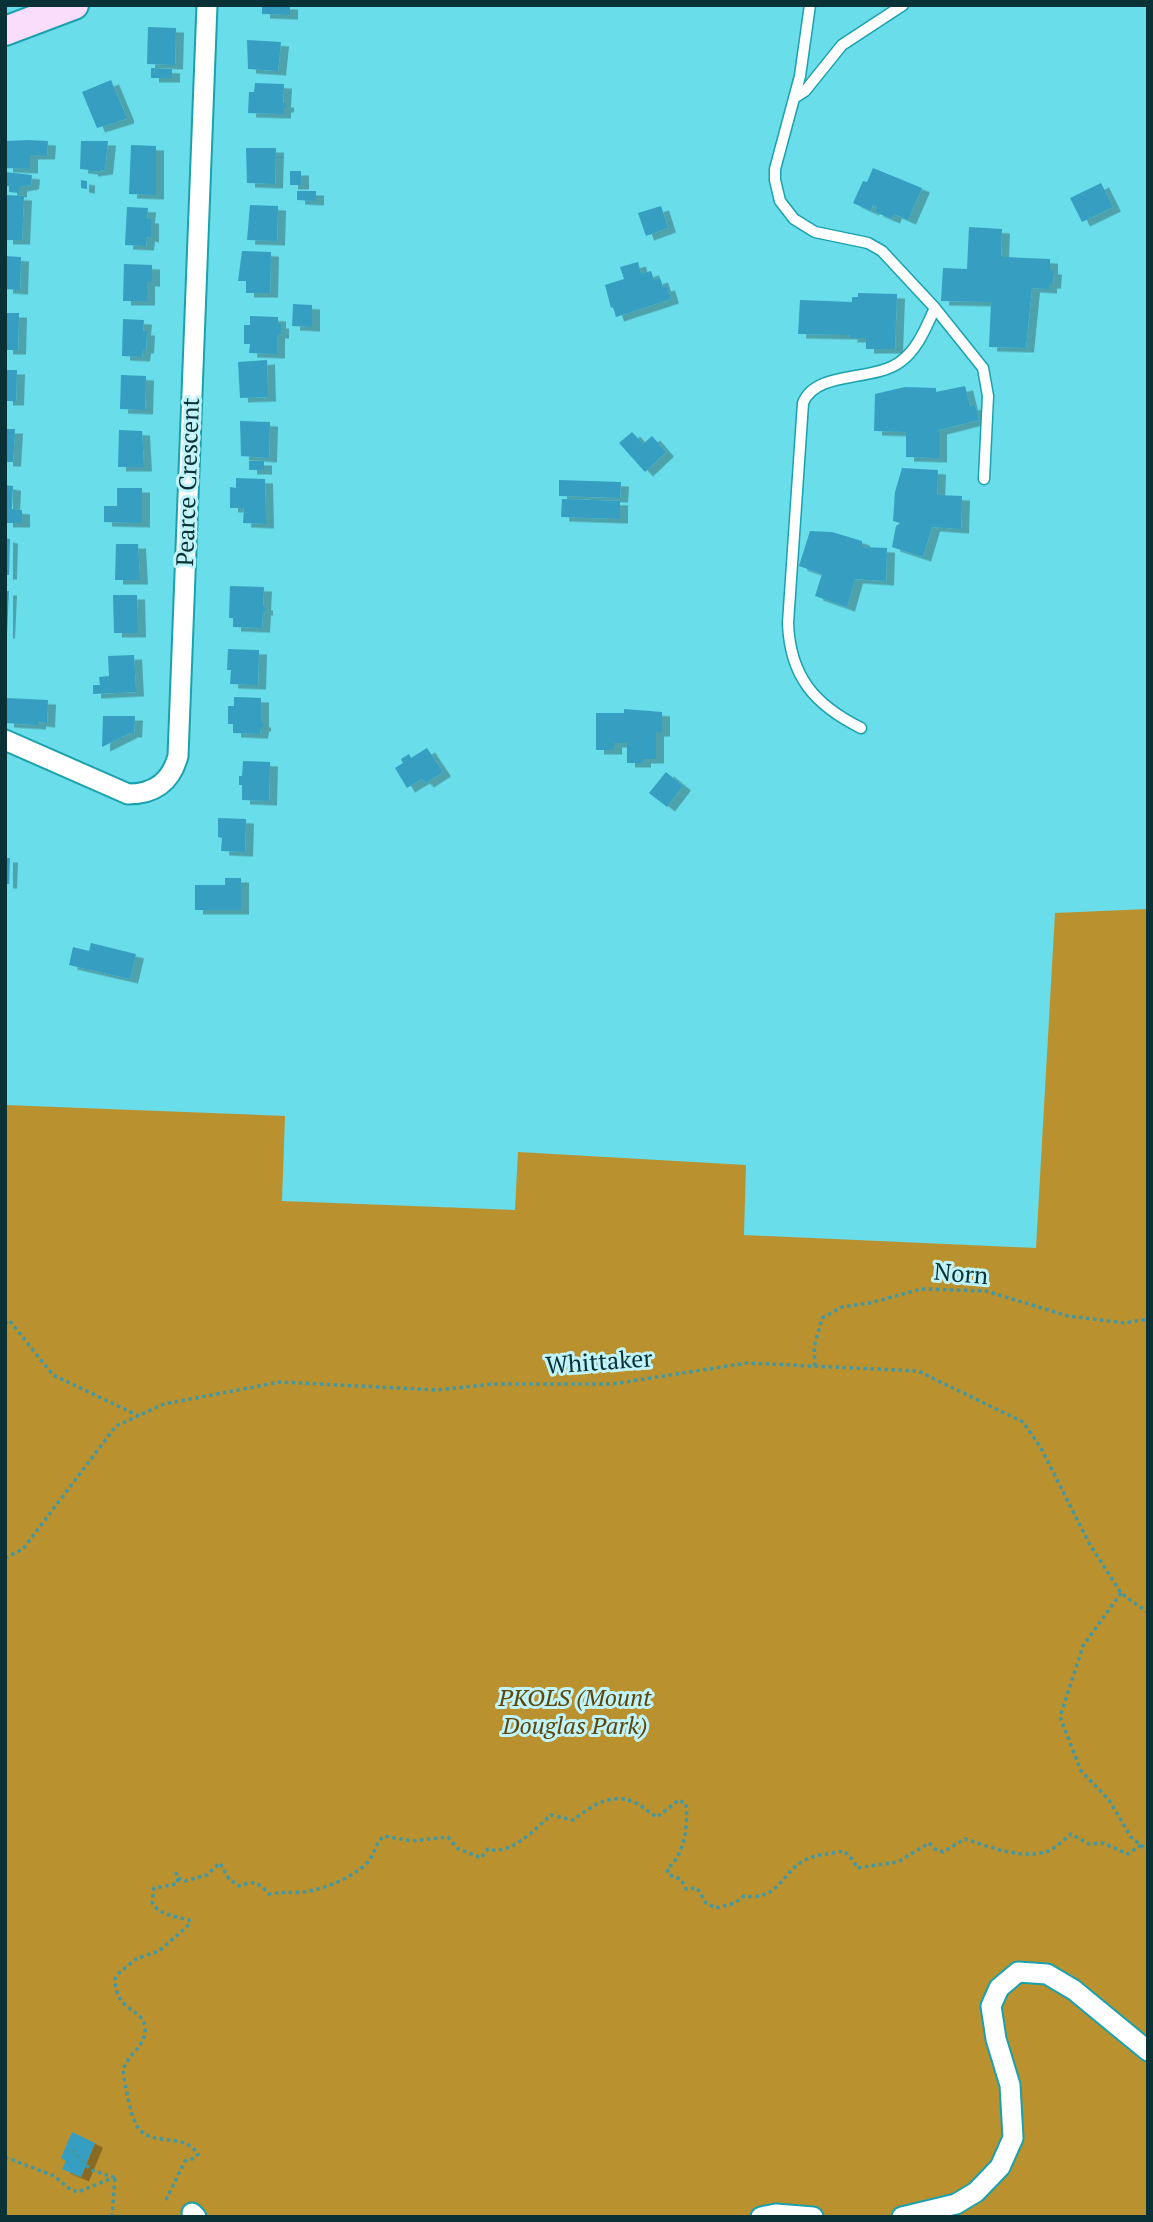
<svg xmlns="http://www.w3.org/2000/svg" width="1153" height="2222" font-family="'PT Serif',serif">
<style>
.green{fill:#ba912f}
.building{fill:#369ec1;filter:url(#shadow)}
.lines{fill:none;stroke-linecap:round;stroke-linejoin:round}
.lane-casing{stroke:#1ba1ad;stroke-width:13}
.street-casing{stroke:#1ba1ad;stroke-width:23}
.secondary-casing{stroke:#1ba1ad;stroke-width:32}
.path{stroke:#4398a1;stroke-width:3.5;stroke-dasharray:3.5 3.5;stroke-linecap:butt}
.lane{stroke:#fff;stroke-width:10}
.street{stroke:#fff;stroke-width:19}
.secondary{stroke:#f9ddfa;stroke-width:28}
.labels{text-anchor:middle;stroke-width:6;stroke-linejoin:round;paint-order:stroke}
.street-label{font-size:24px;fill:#0a3135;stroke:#c1f4fa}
.park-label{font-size:24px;font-style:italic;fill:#5c450a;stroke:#c1f4fa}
</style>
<defs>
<filter id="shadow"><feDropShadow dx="8" dy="4.5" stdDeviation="0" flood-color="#0004"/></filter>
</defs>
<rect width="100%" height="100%" fill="#69dde9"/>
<path class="green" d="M1148 909V2217H5V1105L285 1116 282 1201 515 1210 518 1152 746 1165 744 1235 1036 1248 1055 913Z"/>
<path class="building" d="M262 5H290V15L262 14Z
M148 27 176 28 175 65 147 64Z
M247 40 281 42 278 71 248 69Z
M151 68 172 69V78H151Z
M111 80 126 116V119L97 128 82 92Z
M255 83 284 84 283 103H286V108H283V114L248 113 249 92H254Z
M29 140 48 141 47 155H30V169L5 168V141Z
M81 141H108L105 170 90 172V170L80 169Z
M131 145 156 146V195L129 194Z
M246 148H276L275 184 247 183Z
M873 168 922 188 908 220 894 214 892 219 875 212 877 207 873 205 871 211 853 203 863 181 867 182Z
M290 171H301V185H290Z
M5 172 32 175 31 185 19 187V193L9 192V186H5Z
M81 180 87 181V189L81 188Z
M1101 183 1113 207 1082 222 1070 198Z
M297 191H316V201L297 200Z
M6 195 24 196 22 240H5Z
M250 205 278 206 277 241 247 240Z
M661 206 668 228 646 236 638 213Z
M127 207 148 208 147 219H151V238L147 237 146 246 125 245Z
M969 227 1002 229 1001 255 1004 257 1050 259V270H1054L1053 284H1049V289L1032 288 1026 348 989 347 991 302 941 301 943 268 967 269Z
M242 251 271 252 270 293H246V281H238Z
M5 256 21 257 20 290 5 289Z
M638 262 641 274 651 271 654 280 660 278 663 287 667 286 671 299 616 317 613 307 611 308 605 285 624 279 620 267Z
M124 264 152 265V282H147V301H123Z
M858 293 897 294 895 349H866V338H849L850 335 798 334 800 300 852 302V297H858Z
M293 304 312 305V327L292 326Z
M5 313H19L18 350H5Z
M250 316 278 317V324H281V334H277V354L249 353 250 344H244V325H250Z
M123 319 144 320 143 331H147L146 349H143L142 357 122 356Z
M267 360 268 397 240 398 238 362Z
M5 370H17L16 401H5Z
M121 375 146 376 145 410 120 409Z
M965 386 970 406 975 405 979 420 939 430V458L906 457V432L874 431 875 394 905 387 936 388V392Z
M240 421 270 422 269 458 241 456Z
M5 429H15L13 462H5Z
M119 430 142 431 144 467H118Z
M632 432 643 444 652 436 666 452 645 472 619 443Z
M249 461H264V470H249Z
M902 468 938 470 937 495 962 496 961 529 932 527 923 557 892 547 896 526 900 523 893 521 895 492Z
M236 478 265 479 266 524 243 523 244 508H230V487L236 488Z
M559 480 621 482 620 498 559 496Z
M5 485 13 486 12 509 22 510V523H5Z
M117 488H142V523L104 522V506H117Z
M562 499 620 501V519L561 517Z
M810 531 832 532 862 541V547L887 548 886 581 855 579 847 607 815 596 822 574 799 566Z
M5 538 10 539 9 575H5Z
M116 544H138L140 580H115Z
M230 586 264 587 263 606H265V611H263L262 628 233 627V618H229Z
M5 591H9L7 634H5Z
M113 595H137L138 633H114Z
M228 649 259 650 258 685 230 684 231 670H227Z
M134 655 136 692 93 694V685H100L99 677 109 676 108 656Z
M234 697 261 698V723H263V727H261L260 734 233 733V724H228V706H234Z
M7 698 48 700 47 723 38 722V725L6 723Z
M624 709 662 712V732H656V759H643V763H627V743H614V750H596V713H624Z
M103 716H135L134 733H130L102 747Z
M427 748 443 772 426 783 422 779 407 788 395 768 403 763 401 759 409 754 411 758Z
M243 761 270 762 269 801 242 800V785H239V776H242Z
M666 772 683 786 667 807 649 793Z
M218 818 246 819 245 852 221 851 222 838 218 837Z
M5 858H10L9 884H5Z
M225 878H241V910H195V885H225Z
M91 943 136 954 130 979 69 965 73 947 89 951Z
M72 2132 95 2143 81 2177 62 2169 66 2161 61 2158Z"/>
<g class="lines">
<g class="lane-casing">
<path id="lane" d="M810 5 800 76 775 169V180L780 201 794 219 815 232 868 243 882 251 935 308 983 368 988 396 984 479
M794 98 805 91 842 45 903 5
M861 728C815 705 790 677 788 623L803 403C816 370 873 382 900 362 918 349 926 327 935 308"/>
</g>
<g class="street-casing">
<path id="street" d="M5 740 128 794C154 794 171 782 178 756L207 5
M192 2213 196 2217
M761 2217 776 2214 813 2217
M902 2217 956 2204 976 2192 1000 2167 1013 2138 1010 2085 996 2039 991 2006 999 1988 1018 1972 1047 1974 1074 1990 1148 2051"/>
</g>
<g class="secondary-casing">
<path id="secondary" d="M5 31 74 5"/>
</g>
<path class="path" d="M5 1324 9 1320 53 1375 139 1416
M815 1366 814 1347 822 1318 842 1307 870 1303 921 1289 986 1291 1068 1316 1125 1323 1148 1319
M5 1558 23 1549 116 1426 164 1404 280 1382 437 1390 492 1384H612L747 1363 918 1371 1023 1422 1041 1448 1089 1543 1121 1593 1148 1613
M1121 1593 1083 1646 1060 1717 1081 1771 1109 1800 1131 1837 1148 1851
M178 1878 185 1881 207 1875 220 1863 229 1879 239 1886C254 1880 258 1882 269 1894 280 1892 290 1893 302 1892 323 1890 352 1878 367 1863 375 1855 375 1843 384 1836L412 1841 448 1837 457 1848 481 1858 488 1849C511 1856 535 1829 551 1815L573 1820C591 1807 610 1792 634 1802 642 1805 649 1813 657 1817L679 1800 686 1804C688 1825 685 1855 667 1869L669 1875 681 1879 686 1889 697 1888 706 1903 716 1908 735 1903 744 1896C780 1901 780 1873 805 1860 816 1854 831 1854 844 1851L854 1861 857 1868 898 1862 929 1843 935 1849 943 1852 965 1839C991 1847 1021 1860 1049 1851 1056 1848 1065 1838 1071 1834L1089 1844 1103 1843 1128 1854 1141 1845
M72 2150 91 2170 113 2177
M5 2157 54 2176 71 2190 78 2192 115 2177
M166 2200 185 2161 195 2158 198 2154C184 2132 155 2147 139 2129 131 2120 125 2084 123 2071 126 2055 147 2046 145 2028 144 2008 115 2012 115 1979L120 1972 136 1959 159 1951 190 1924 189 1920C175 1916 158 1915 152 1902L154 1888 177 1884 178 1878 175 1870
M112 2217 115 2177"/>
<use href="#lane" class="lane"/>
<use href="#street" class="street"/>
<use href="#secondary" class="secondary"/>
</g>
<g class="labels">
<g class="street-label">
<text transform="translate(188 482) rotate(-88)" y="8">Pearce Crescent</text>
<text transform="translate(961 1274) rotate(5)" y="8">Norn</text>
<text transform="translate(599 1362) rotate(-4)" y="8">Whittaker</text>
</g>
<g class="park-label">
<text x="575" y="1706">PKOLS (Mount<tspan x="575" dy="28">Douglas Park)</tspan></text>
</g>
</g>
<rect width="1153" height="2222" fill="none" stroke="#0a3135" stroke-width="14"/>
</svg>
